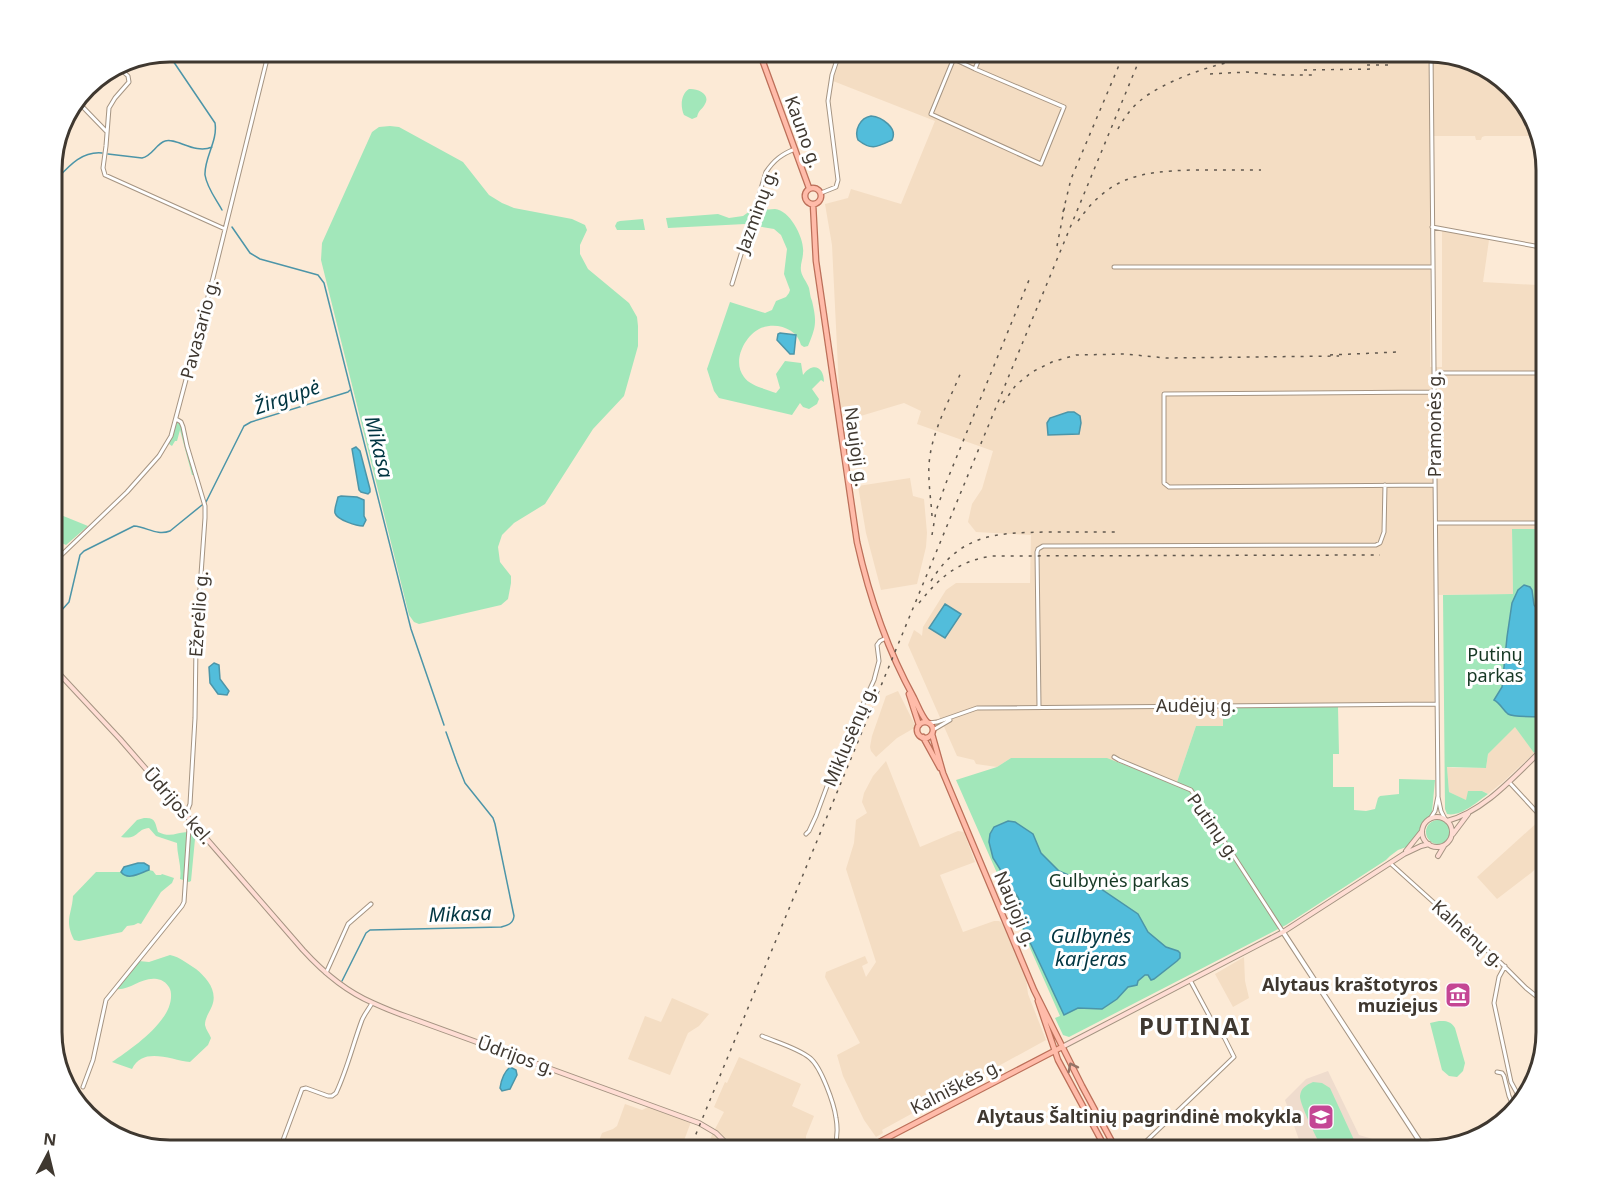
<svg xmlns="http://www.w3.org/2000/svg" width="1597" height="1202" font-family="'Noto Sans',sans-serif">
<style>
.built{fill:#f4ddc3}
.education{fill:#efdccd}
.green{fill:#a2e7ba}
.water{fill:#52bddb;stroke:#4c95a8;stroke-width:1.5}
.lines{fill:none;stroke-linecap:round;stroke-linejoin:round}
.stream{stroke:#4c95a8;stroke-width:1.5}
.minor-casing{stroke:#a59482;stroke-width:5}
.tertiary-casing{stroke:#a59482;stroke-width:6}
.secondary-casing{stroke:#a59482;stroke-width:6}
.primary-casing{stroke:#bc6f59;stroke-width:7}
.minor{stroke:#fff;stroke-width:3}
.tertiary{stroke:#fff;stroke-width:4}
.secondary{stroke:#ffddd4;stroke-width:4}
.primary{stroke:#ffbba9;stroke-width:4.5}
.rail{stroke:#60574d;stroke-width:1.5;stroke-dasharray:3 6;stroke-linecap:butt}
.oneway{stroke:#957366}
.labels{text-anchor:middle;stroke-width:6;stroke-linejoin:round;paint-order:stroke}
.street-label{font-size:18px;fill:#3f3830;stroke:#fff}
.park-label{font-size:18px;fill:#163824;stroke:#fff}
.poi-label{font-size:18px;font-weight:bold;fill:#3f3830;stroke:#fff;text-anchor:end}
.water-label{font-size:20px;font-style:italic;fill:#013541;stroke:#fff}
.district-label{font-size:24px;font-weight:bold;letter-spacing:1.5px;fill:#3f3830;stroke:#fff}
.rim{fill:none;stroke:#3f3830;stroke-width:3}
</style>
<rect width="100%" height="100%" fill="#fcead6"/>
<path class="built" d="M843 51H1428L1500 76 1534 117 1538 136H1485L1482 137 1481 140H1476L1475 136H1430V367H1442V230L1489 240 1483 282 1537 285 1536 368 1546 369V529H1512L1513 594 1434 595V707H1223V726H1196L1176 785 1011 758 997 767 976 764 974 760 957 756 908 645 914 630 920 634 922 636 923 627 946 590 956 583H1030L1031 535 976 532 968 522 972 504 982 489 993 451 917 424 921 411 904 403 854 418 852 409H840L832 245 825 204 848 198 851 189 901 204 935 121 833 81Z
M910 478 913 496 924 499 927 533 926 547 917 584 881 590 866 533 858 486Z
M898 691 916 727 897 738 876 757 871 751 870 747 872 736 886 696Z
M1515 726 1534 753 1503 782 1488 794 1482 791 1467 801 1449 792 1447 767 1453 768H1486L1488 754Z
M886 761 920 847 958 831 964 832 975 862 940 875 963 932 994 921H999L1002 923 1026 978 1028 994 1046 1040 882 1130 883 1133 876 1137 864 1120 843 1076 837 1055 860 1043 825 977 826 972 865 956 868 963 862 966 866 977 876 962 846 869 854 843 856 820 867 813 862 802 864 793 873 776Z
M1541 819 1546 825V859L1531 873 1497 899 1477 877Z
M1244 957 1245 981 1249 998 1233 1007 1215 974Z
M672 998 709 1014 699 1026 688 1033 670 1075 628 1059 645 1016 661 1022Z
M739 1057 801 1084 792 1106 814 1116 806 1136V1146L804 1151 794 1146 791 1151H740L736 1149 715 1129 724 1112 714 1107 725 1082 727 1083Z
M625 1104 642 1110 648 1107 691 1122 680 1151H595L602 1133 613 1129 617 1126Z
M713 1132 732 1151H706Z
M1019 1141 1023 1148 1034 1145 1035 1149 1050 1146 1051 1151H1007L1005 1146Z"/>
<path class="education" d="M1328 1071 1359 1135 1376 1140 1383 1151H1303L1285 1100 1306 1079Z"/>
<path class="green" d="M689 89C697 88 711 94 705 104 702 110 699 109 697 117L692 119 684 115C680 106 681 94 689 89Z
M390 126 399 127 463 162 489 195 502 203 514 208 572 219 585 225 587 230 580 245V254L588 269 629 303 637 317 638 326V346L624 396 593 429 545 504 514 523 502 535 498 547 500 562 511 576V583L508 599 501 605 419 624 414 622 409 615 321 260 322 243 372 132 379 127Z
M775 209C790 210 805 239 803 253 803 259 800 264 801 271 802 277 807 282 809 288 810 292 810 297 812 301 817 322 816 327 808 346L804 347 801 345C797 328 775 321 759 329 744 337 732 362 744 377 750 386 766 389 776 393L780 388 776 374 785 361 801 363 803 375C812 362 824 366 824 382L821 380 812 389 819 399 817 404 809 409 803 407 800 403 792 415 719 398 714 391 707 369 730 302 765 313 772 310 776 301 786 297 789 293 790 290 784 274 787 249 781 235 774 229 745 224 668 228 666 218 718 214 729 218 743 216 750 211Z
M643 219 645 230H617L615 226 617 222 620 221Z
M177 422 181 424 194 475H192L180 430 177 441H175L172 446 169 444Z
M51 511 88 526 66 545 51 538Z
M1512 529H1546V739L1534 753 1515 727 1488 754 1486 768 1447 767 1449 792 1466 800 1468 791H1482L1488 794C1477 802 1461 817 1447 814L1445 809 1443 595 1513 594Z
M1223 707H1338L1339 754H1333V787H1354V810L1366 811 1375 809 1378 798 1380 796 1399 794V779L1435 780 1432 812 1409 846 1398 850 1390 856 1386 860 1286 925 1069 1037 1063 1035 1055 1018 1060 1016 956 780 997 767 1011 758H1107L1176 785 1196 726H1223Z
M144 818C156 817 155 823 158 832 174 840 180 828 193 834L195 839 191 881 189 882 180 879C182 867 177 855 177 843L156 836 149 828C136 829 139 840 121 837L137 820Z
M1426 832a12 12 0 1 1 24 0a12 12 0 1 1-24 0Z
M149 870 153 871 156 875H161L162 874 174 878 172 883 161 892 141 924 138 923 134 925 127 926 122 932 79 941 74 940C64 920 72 914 73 896L96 872H121C128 881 139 873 149 870Z
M170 955C180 957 188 964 196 969 207 978 218 991 212 1006 209 1013 205 1018 205 1025 206 1030 209 1033 211 1038L208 1045 190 1062C171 1060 143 1046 132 1069L112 1062C131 1049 173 1021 171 994 171 988 167 983 161 980 143 974 131 991 116 989L139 961 149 962Z
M1439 1021C1446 1021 1451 1021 1455 1028L1465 1063 1463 1071 1457 1077 1449 1076 1442 1070 1430 1023Z
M1313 1082 1322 1083 1330 1088 1355 1142 1352 1143 1350 1139C1346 1149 1333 1157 1323 1148 1318 1143 1299 1102 1300 1096 1301 1088 1306 1085 1313 1082Z"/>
<path class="water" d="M871 116C882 117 898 128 892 140 877 147 872 151 858 140 854 130 860 118 871 116Z
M780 333 796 335 794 354H790L777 340 778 334Z
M1068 412H1074L1080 416 1081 423 1079 434 1048 435 1047 423 1050 418Z
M356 447 360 451 370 489V492L368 494 361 492 359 490 352 449Z
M341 496 357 497 364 500V516L366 520 363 526C357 526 337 520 335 513 334 509 337 502 338 497Z
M1524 585 1530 587 1532 590 1534 605 1545 620 1543 636 1546 646V717H1544C1535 716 1515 718 1508 714 1503 710 1500 703 1494 700L1502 687 1507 637 1512 603 1518 590Z
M945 604 961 614 945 638 929 628Z
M214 663 219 665 220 679 229 691 227 695 218 694 210 683 209 667Z
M1008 821 1015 822 1033 834 1041 853 1059 871 1101 889 1138 914 1148 932 1166 947 1178 951 1180 953V958L1177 961 1154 979 1151 980 1148 975H1145L1138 981 1137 985 1128 987 1117 999 1102 1009 1078 1008 1064 1015 1019 919C1022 894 1018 896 1001 881L1000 869 993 858 989 842 990 834 994 827Z
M138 863H144L149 866V870C140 873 128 881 121 872L124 867Z
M510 1067 516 1070 517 1075 510 1089 502 1091 500 1088C501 1081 504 1072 510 1067Z"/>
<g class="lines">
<path class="stream" d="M167 52 215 123C218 141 204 158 205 175 207 188 216 199 222 210
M108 154 142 158C152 156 156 144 165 141 176 137 195 155 212 147
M51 185C66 170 79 151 102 153
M232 227 250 253 260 259 318 275 324 283 411 629 444 725
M206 502 244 426 251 422 348 392 350 390
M51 622 69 602 80 555 84 551 134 526C147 527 157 536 170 531L202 505
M342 981 366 933 370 930 501 927C508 925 513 924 514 916L495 824 493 818 465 783 457 763 446 732"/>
<g class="minor-casing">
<path id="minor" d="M937 51 975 69 1064 107 1041 164 931 114 954 58
M116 65 128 76 129 82 115 98 109 108 106 146 103 168 105 175 225 229
M975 69 982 51
M76 100 107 132
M821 193 836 187 838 180 828 101 832 75 840 51
M1432 227 1546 248
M1114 267H1433
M732 284 766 172C774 160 782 154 795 149
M1434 373H1546
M1435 392 1164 394V483L1169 487 1435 485
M176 419 181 422 183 427 187 446 205 506V518L196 645 195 718 190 804 186 814
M1436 523H1546
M51 565 127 492 159 456 171 436 213 278 269 51
M1039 707 1037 552 1038 549 1043 546H1060L1376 545 1380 543 1384 532 1385 485
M929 723 937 722 977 708 1437 704
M933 730 950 720
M1114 757 1119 760 1191 790 1283 932
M1509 782 1546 822
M1438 797 1441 811 1445 819
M1430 819 1435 811 1438 796 1431 52
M806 834 809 831 816 816 833 770 874 680 879 661 877 645 880 641 886 638
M1390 863 1501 963 1526 988 1546 1004
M1505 966 1499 977 1494 1003 1511 1082 1518 1095
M326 973 348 924 371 904
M762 1036C776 1042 798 1048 810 1058 821 1067 834 1103 836 1118 838 1129 837 1141 834 1151
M1497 1072 1502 1073 1504 1076 1509 1096 1515 1110
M83 1087 93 1060 106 1000 182 906 184 902 189 828 193 823
M1512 1102 1518 1095 1523 1099
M279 1151 302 1089 306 1088 328 1096H332L336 1093C347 1070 353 1044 362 1020 365 1013 369 1009 372 1003
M1136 1151 1234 1057 1224 1037 1218 1032 1190 980"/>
</g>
<g class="tertiary-casing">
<path id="tertiary" d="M1283 932 1426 1151"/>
</g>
<g class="secondary-casing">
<path id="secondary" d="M51 665 120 739 303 950C323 972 345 991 373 1003 384 1008 396 1013 408 1017L699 1123 716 1133 734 1151
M1422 832a15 15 0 1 1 30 0a15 15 0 1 1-30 0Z
M1447 821C1486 811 1518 772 1546 746
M1453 834 1468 814
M1406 851 1422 831
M1438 856 1444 846
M1062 1047 1283 932 1404 854 1421 846 1429 844"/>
</g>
<g class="primary-casing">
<path id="primary" d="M759 51 809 188
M805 196a8 8 0 1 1 16 0a8 8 0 1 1-16 0Z
M813 204 816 261 857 542C869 596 887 649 914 698 918 706 921 715 927 722
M909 694 919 725
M917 730a8 8 0 1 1 16 0a8 8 0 1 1-16 0Z
M932 734 943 773 1034 990 1082 1086 1117 1151
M923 737 940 768
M1038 1001 1058 1060 1107 1151
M862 1151 1062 1047"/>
</g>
<use href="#minor" class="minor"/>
<use href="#tertiary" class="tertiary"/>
<use href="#secondary" class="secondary"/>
<use href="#primary" class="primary"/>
<path class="rail" d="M1367 65H1391
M1304 70 1376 69
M1210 74 1247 72 1278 75H1312
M1118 129C1124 118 1131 108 1141 100 1163 82 1212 64 1241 60L1377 59
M1063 212 1071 179 1125 51
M1078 221C1110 176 1140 172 1191 170 1215 170 1238 170 1261 170
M1057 246 1065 205
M1330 355 1398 352
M1003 403 1016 385 1032 372 1052 362 1076 355 1125 354 1166 358 1339 356
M932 516C931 499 928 482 929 465 931 432 949 402 961 372
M932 535 936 511 946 483 1029 280
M931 581C961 533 997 533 1048 532 1071 532 1094 532 1117 532
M919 603C940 577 958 561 992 556L1380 555
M689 1151 1143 51"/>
</g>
<defs><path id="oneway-chevron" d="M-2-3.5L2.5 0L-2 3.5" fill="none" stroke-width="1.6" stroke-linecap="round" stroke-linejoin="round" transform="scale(1.5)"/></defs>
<use class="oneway" href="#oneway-chevron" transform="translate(1072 1067) rotate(-117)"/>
<defs>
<g id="museum-square" transform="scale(1.35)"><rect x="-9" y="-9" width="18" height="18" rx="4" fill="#c44694" stroke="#fff"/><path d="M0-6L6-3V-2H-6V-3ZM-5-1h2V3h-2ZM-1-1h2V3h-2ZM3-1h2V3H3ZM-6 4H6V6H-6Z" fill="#fff"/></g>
<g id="school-square" transform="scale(1.35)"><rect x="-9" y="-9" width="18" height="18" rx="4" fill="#c44694" stroke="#fff"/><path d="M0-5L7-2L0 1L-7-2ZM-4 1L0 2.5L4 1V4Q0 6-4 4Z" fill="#fff"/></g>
</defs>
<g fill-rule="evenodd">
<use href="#museum-square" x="1458" y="995"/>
<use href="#school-square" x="1321" y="1117"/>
</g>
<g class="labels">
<g class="street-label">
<text transform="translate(803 132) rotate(70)" y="6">Kauno g.</text>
<text transform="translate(757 211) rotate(-70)" y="6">Jazminų g.</text>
<text transform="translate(200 329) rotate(-75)" y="6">Pavasario g.</text>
<text transform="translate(1435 424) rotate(-90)" y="6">Pramonės g.</text>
<text transform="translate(856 447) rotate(82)" y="6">Naujoji g.</text>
<text transform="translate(199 614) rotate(-86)" y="6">Ežerėlio g.</text>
<text x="1196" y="712">Audėjų g.</text>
<text transform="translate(850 736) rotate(-67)" y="6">Miklusėnų g.</text>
<text transform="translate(178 806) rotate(49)" y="6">Ūdrijos kel.</text>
<text transform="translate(1213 827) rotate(55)" y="6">Putinų g.</text>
<text transform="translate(1015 909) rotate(67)" y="6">Naujoji g.</text>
<text transform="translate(1468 934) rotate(42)" y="6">Kalnėnų g.</text>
<text transform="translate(516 1056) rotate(20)" y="6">Ūdrijos g.</text>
<text transform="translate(956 1087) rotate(-27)" y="6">Kalniškės g.</text>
</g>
<g class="park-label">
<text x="1495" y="661">Putinų<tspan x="1495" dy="21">parkas</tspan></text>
<text x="1119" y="887">Gulbynės parkas</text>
</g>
<g class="poi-label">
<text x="1438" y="991">Alytaus kraštotyros<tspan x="1438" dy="21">muziejus</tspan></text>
<text x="1302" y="1123">Alytaus Šaltinių pagrindinė mokykla</text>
</g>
<g class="water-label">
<text transform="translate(287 397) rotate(-19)" y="7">Žirgupė</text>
<text transform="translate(379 447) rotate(76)" y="7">Mikasa</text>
<text transform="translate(460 914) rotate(-2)" y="7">Mikasa</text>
<text x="1091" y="943">Gulbynės<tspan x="1091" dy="23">karjeras</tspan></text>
</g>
<g class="district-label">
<text x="1195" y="1035">PUTINAI</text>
</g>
</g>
<path d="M0 0H1597V1202H0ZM170 62H1428A108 108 0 0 1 1536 170V1032A108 108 0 0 1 1428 1140H170A108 108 0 0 1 62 1032V170A108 108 0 0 1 170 62Z" fill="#fff" fill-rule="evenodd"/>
<path class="rim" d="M170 62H1428A108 108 0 0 1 1536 170V1032A108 108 0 0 1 1428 1140H170A108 108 0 0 1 62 1032V170A108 108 0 0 1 170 62Z"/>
<g transform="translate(48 1154) rotate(7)" stroke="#ffffff" stroke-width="4.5" paint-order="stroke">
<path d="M0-4.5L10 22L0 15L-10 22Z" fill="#3f3830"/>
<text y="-9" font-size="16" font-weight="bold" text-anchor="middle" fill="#3f3830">N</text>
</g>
</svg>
